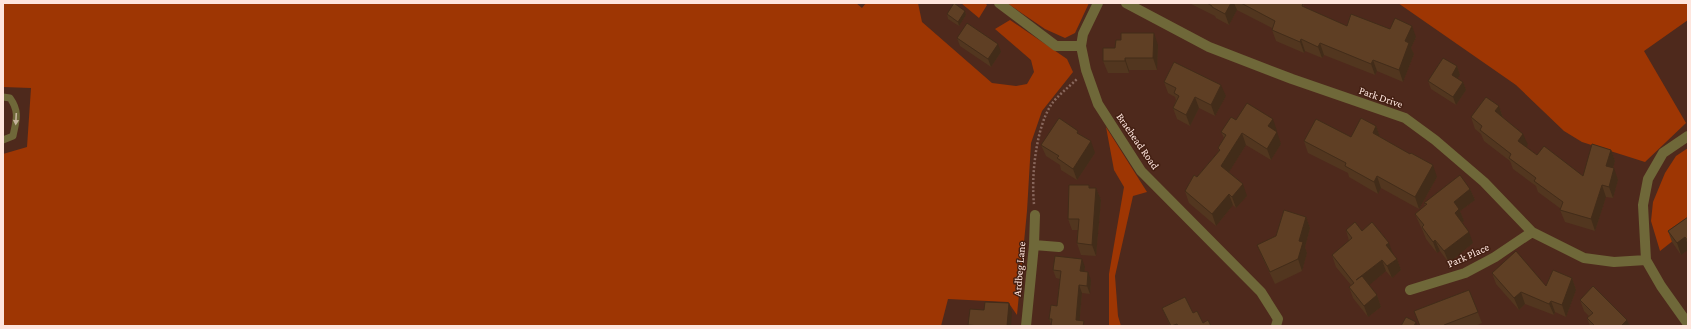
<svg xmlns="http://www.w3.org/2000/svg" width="1691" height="329" font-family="'Crimson Pro',serif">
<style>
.green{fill:#9e3603}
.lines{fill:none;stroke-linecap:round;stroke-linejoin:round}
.path{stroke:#88675c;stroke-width:2.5;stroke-dasharray:2 2;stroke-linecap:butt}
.lane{stroke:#6f6839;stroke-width:7}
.street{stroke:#6f6839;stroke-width:10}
.wall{fill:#52361f}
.shaded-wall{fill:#422c19}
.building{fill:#5f3f24;stroke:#422c19}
.oneway{fill:#c5b39b}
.labels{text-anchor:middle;stroke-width:3;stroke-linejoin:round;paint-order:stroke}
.street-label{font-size:11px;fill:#fee5dd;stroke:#431f12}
</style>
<rect width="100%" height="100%" fill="#4e291c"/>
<path class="green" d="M3 3H856L862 8 866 3H918L922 22 992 83 1016 86 1027 84 1034 72 1031 60 995 29 1010 20 1067 59 1073 72 1042 111 1031 143 1027 211 1017 315 1008 302 948 299 941 326H3V154L27 147 31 88 3 87Z
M961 3H985L987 5 979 18Z
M1007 3H1089L1075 33 1065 38 1045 29Z
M1398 3H1688V20L1644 51 1686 123 1645 162 1582 142 1564 131 1516 85Z
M1106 127 1147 192 1133 196 1115 276 1118 316 1121 326H1109V274L1124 187 1114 170Z
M1688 148V229L1660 251 1651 221 1653 202 1665 173 1676 156Z"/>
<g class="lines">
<path class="path" d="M1034 204C1031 177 1036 128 1051 105 1057 96 1069 87 1077 79"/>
<path class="lane" d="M3 97 10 98C20 112 16 121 13 136L3 140"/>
<path class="street" d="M999 3 1056 46H1081
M1098 3 1083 34 1081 46 1086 70 1098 104 1141 171 1261 292 1278 319 1276 326
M1126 3 1209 47 1292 79 1405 118 1435 140 1484 182 1532 232 1584 258 1614 262 1646 260
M1688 136 1663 153 1648 179 1643 205 1646 260 1661 286 1688 324
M1034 245 1059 247
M1410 290 1465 273 1495 257 1532 232
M1026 326 1034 245 1035 215"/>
</g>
<path class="wall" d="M1189 3H1303L1304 7 1347 26 1390 29 1416 37 1411 48 1414 54 1403 82 1377 71 1375 75 1324 55 1322 58 1305 51 1304 53 1276 41 1272 30V28L1237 10 1229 25 1216 18 1215 16Z
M965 11 966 15 959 26 948 19 947 14Z
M957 38 1001 52 991 67 960 46Z
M1158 45 1157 70H1129V73H1108L1103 61 1115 48Z
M1457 66 1460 75 1457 78 1463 82 1466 90 1456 105 1431 89 1428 81Z
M1164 82 1226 96 1215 116 1199 108 1190 126 1177 119 1173 108 1176 100 1175 97 1168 93Z
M1499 106 1503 117 1528 145 1526 147 1537 155 1583 176 1611 150 1615 161 1613 168 1618 180 1613 198 1606 197 1595 231 1565 222 1560 210 1561 209 1538 192 1536 186 1513 169 1510 161 1484 141 1481 134 1475 129 1471 117Z
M1236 120 1277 131 1276 132 1281 144 1271 160 1246 145 1229 172 1247 196 1236 208 1233 205 1216 226 1189 203 1185 191 1219 151 1218 148 1224 138 1221 132Z
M1376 126 1380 137 1437 177 1419 209 1381 188 1378 194 1349 177 1348 173 1308 153 1304 141 1351 137Z
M1080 134 1095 153 1077 180 1061 170 1060 165 1046 156 1041 145Z
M1089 185 1090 188H1096L1101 200 1096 256 1081 255 1077 243 1078 230H1072L1068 219Z
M1470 189 1475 200 1460 211 1464 221 1462 222 1473 243 1449 263 1440 251 1437 253 1426 239 1422 229 1420 225 1415 214 1425 206 1424 203Z
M1306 217 1310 228 1305 247 1307 253 1302 271 1275 284 1262 257 1257 245 1276 236Z
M1688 217V250L1681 255 1672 242 1668 231Z
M1346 230 1362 231 1393 254 1397 259 1401 270 1392 278 1386 271 1369 285 1377 295 1381 307 1368 317 1353 298 1349 287 1351 285 1336 267 1332 255 1349 241Z
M1085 267 1084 271 1091 280 1090 294 1082 293 1080 316 1051 324 1049 319 1057 306 1060 279 1056 278 1053 270Z
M1492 273 1546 286 1572 278 1576 290 1566 317 1555 312 1554 315 1525 304 1519 310 1496 284Z
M1469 290 1482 323 1475 326H1420L1414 311Z
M1580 300 1627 320 1630 326H1590L1587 318 1589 316 1584 311Z
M1162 308 1193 313 1203 323 1211 326H1170L1167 319Z"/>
<path class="shaded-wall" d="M1231 3H1234L1237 10 1229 25 1225 14Z
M965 11 966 15 959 26 958 22Z
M1412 26 1416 37 1411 48 1414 54 1403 82 1399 70 1405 41Z
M1154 33 1158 45 1157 70 1153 58Z
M1301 39 1305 51 1304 53 1300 42Z
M1320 43 1324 55 1322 58 1318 47Z
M998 44 1001 52 991 67 988 59Z
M1125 58 1129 70V73L1125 61Z
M1373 60 1377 71 1375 75 1371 64Z
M1457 66 1460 75 1454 83 1452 75Z
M1463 82 1466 90 1456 105 1453 97Z
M1221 85 1226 96 1215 116 1211 105Z
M1195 97 1199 108 1190 126 1186 115Z
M1499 106 1503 118 1495 111Z
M1273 119 1277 131 1272 138 1268 126Z
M1376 126 1380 137 1373 133Z
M1277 132 1281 144 1271 160 1267 149Z
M1242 133 1246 145 1226 177 1221 166Z
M1523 134 1528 145 1522 152 1518 141Z
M1091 141 1095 153 1077 180 1073 169Z
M1611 150 1615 161 1610 178 1606 166Z
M1433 165 1437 177 1419 209 1415 197Z
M1614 168 1618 180 1613 198 1609 187Z
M1377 176 1381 188 1378 194 1374 182Z
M1243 184 1247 196 1236 208 1232 197Z
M1602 185 1606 197 1595 231 1591 219Z
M1096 188 1101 200 1096 256 1092 245Z
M1470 189 1475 200 1460 211 1464 221 1459 224 1455 213 1454 202Z
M1229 194 1233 205 1216 226 1212 214Z
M1306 217 1310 228 1305 247 1307 253 1302 271 1298 259 1299 241Z
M1469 232 1473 243 1449 263 1444 251Z
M1685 237 1688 245V250L1681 255 1677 243Z
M1435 240 1440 251 1437 253 1433 242Z
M1389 243 1393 254 1386 245Z
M1082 259 1085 267 1083 279 1080 271Z
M1397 259 1401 270 1392 278 1387 266Z
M1382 260 1386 271 1361 292 1356 280Z
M1088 272 1091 280 1090 294 1087 286Z
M1572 278 1576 290 1566 317 1562 305Z
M1079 285 1082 293 1079 326 1076 320 1077 308Z
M1521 292 1525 304 1519 310 1514 298Z
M1377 295 1381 307 1368 317 1364 306Z
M1551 301 1555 312 1554 315 1549 304Z
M1009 303 1012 312 1011 326H1007Z
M1627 320 1630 326H1621Z
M1416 322 1418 326H1414Z"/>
<path class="building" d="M954 3 965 11 958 22 947 14Z
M1207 3H1231L1225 14 1212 7V6Z
M1241 3H1303L1302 6 1347 26 1351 14 1390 29 1395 18 1412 26 1405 41 1409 43 1399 70 1373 60 1371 64 1320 43 1318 47 1301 39 1300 42 1272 30 1275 21Z
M967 23 998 44 988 59 957 38Z
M1121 33H1154L1153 58H1125V61H1103V48H1115L1116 40H1121Z
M1443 58 1457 66 1452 75 1463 82 1453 97 1428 81Z
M1174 62 1221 85 1211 105 1195 97 1186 115 1173 108 1179 96 1174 93 1176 88 1164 82Z
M1486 97 1499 106 1495 111 1523 134 1518 141 1537 155 1544 146 1583 176 1592 144 1611 150 1606 166 1614 168 1609 187 1602 185 1591 219 1560 210 1563 202 1534 181 1536 178 1509 158 1511 154 1480 130 1482 126 1471 117Z
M1247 103 1273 119 1268 126 1277 132 1267 149 1242 133 1221 166 1243 184 1232 197 1229 194 1212 214 1185 191 1194 175 1197 177 1220 150 1218 148 1226 135 1221 132 1231 117 1236 120Z
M1059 118 1078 131 1077 133 1091 141 1073 169 1057 158 1059 156 1041 145Z
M1361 118 1376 126 1373 133 1410 154 1411 153 1433 165 1415 197 1377 176 1374 182 1345 166 1346 163 1304 141 1316 119 1351 137Z
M1460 175 1470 189 1454 202 1459 209 1455 213 1469 232 1444 251 1435 240 1433 242 1422 227 1424 225 1415 214 1427 204 1424 203Z
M1069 185H1089V188H1096L1092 245 1077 243 1079 219H1068Z
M1284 210 1306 217 1299 241 1303 242 1298 259 1270 272 1257 245 1276 236Z
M1688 217V241L1685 237 1677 243 1668 231Z
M1355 222 1362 231 1372 222 1389 243 1386 245 1397 259 1387 266 1382 260 1356 280 1362 276 1377 295 1364 306 1349 287 1354 283 1332 255 1352 238 1346 230Z
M1516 251 1546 286 1553 270 1572 278 1562 305 1551 301 1549 304 1521 292 1514 298 1492 273Z
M1055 256 1082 259 1080 271 1088 272 1087 286 1079 285 1077 308 1076 320 1084 321 1083 326H1051L1052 319H1049L1051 305 1057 306 1061 271 1053 270Z
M1593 286 1627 320 1621 326H1595L1587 318 1593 313 1580 300Z
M1469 290 1478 312 1444 325V326H1420L1414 311Z
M1185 297 1193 313 1197 311 1203 323 1208 320 1211 326H1178L1177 324 1171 326 1162 308Z
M985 302 1009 303 1007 326H980L968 325 970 309 984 310Z
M1406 317 1416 322 1414 326H1401Z"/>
<defs><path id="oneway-solid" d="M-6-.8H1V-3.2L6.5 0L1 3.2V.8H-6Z"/></defs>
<use class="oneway" href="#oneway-solid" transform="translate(16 119) rotate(93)"/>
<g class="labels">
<g class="street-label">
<text transform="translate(1381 97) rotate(19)" y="4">Park Drive</text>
<text transform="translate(1138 141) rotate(55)" y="4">Braehead Road</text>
<text transform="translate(1468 255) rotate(-24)" y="4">Park Place</text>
<text transform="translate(1019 269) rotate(-85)" y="4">Ardbeg Lane</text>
</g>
</g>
<rect width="1691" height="329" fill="none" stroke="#fee5dd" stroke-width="8"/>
</svg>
